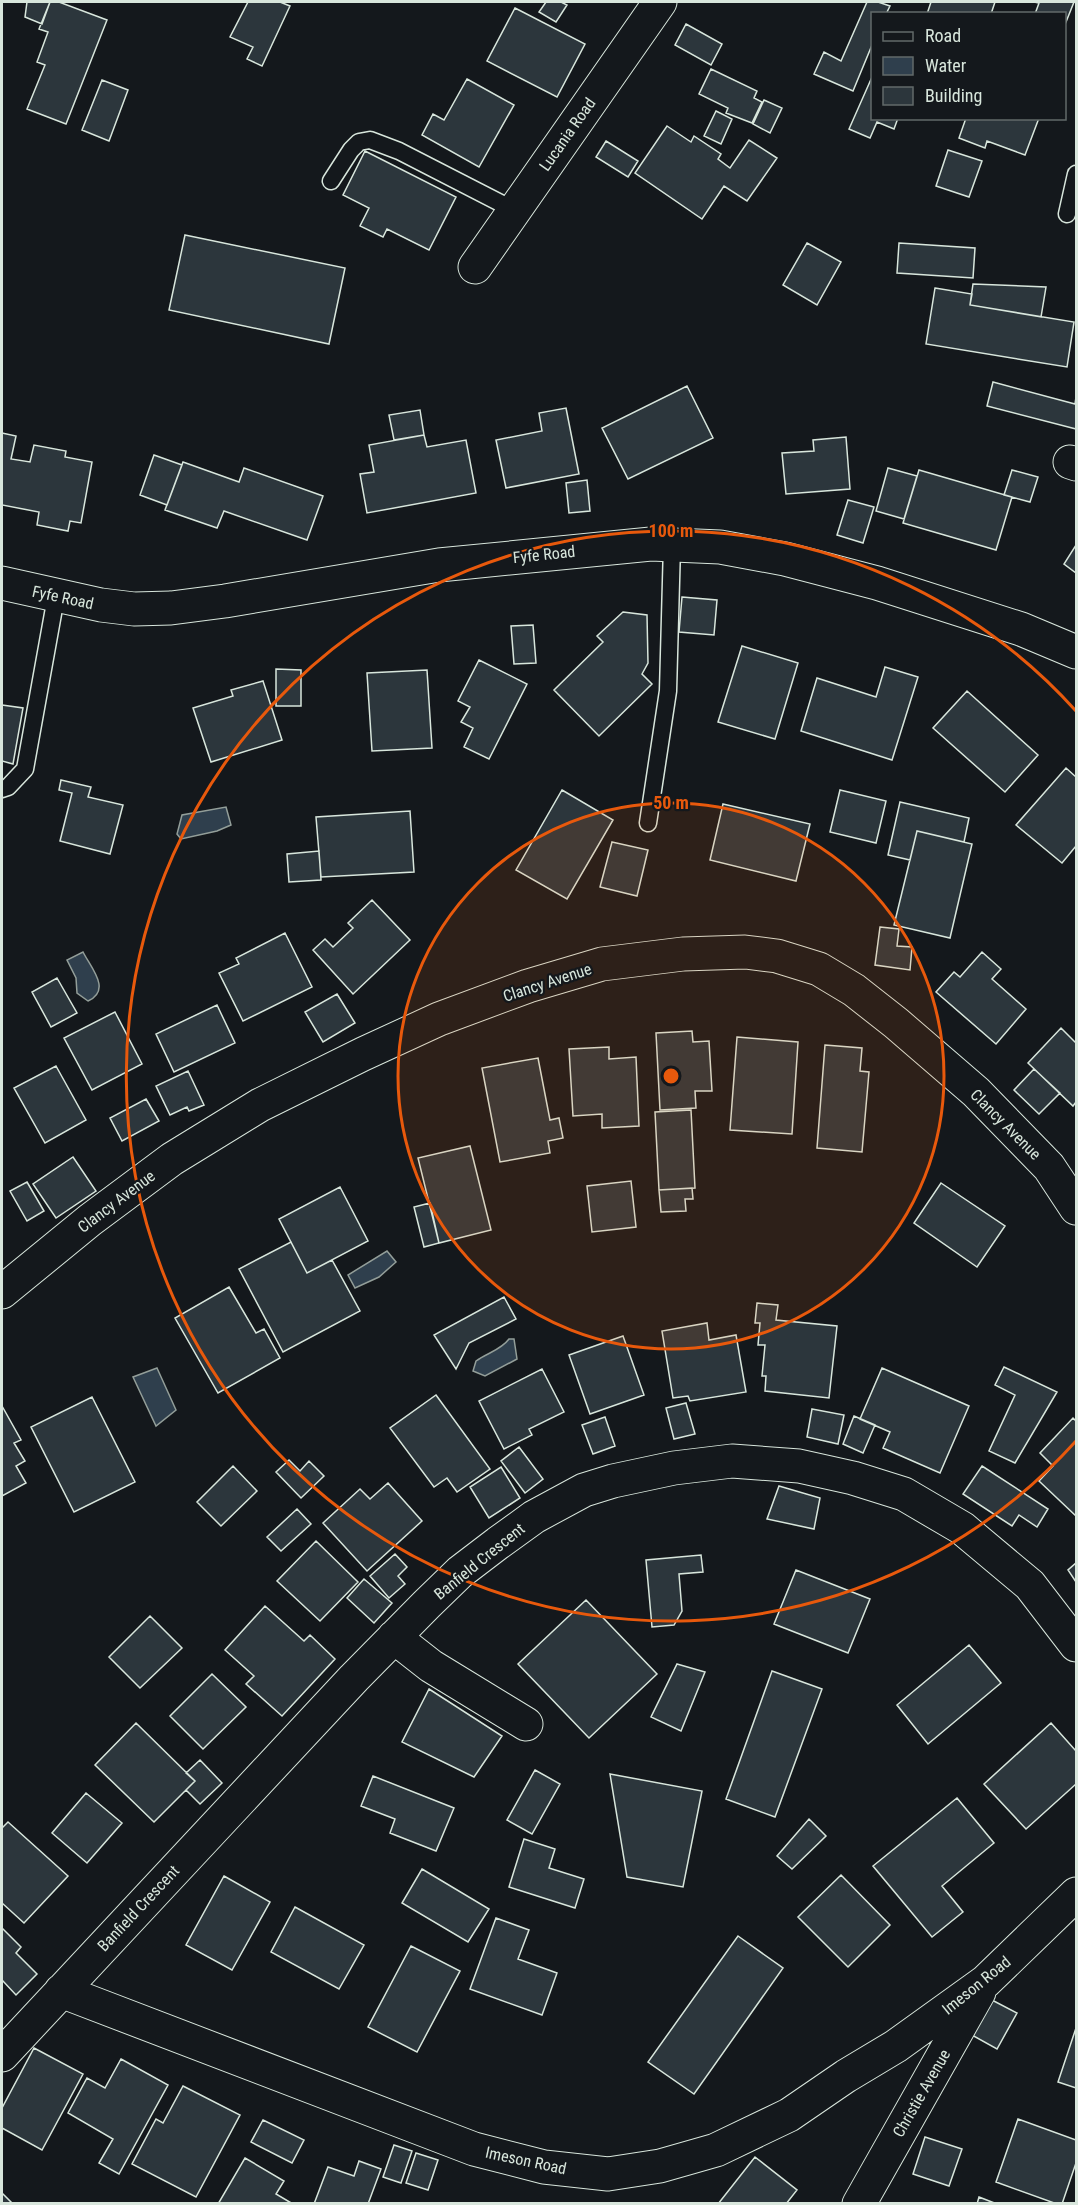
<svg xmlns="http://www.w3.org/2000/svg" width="1078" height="2205" font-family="'Roboto Condensed',sans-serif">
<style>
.water{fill:#2f3f4d;stroke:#939e99;stroke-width:1.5}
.building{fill:#2c363c;stroke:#d8e6dc;stroke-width:1.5}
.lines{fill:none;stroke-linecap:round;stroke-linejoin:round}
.lane-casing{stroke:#d8e6dc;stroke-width:19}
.street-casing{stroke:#d8e6dc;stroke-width:35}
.lane{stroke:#14181c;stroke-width:16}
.street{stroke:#14181c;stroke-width:33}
.ring{fill:none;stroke:#e8590c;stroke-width:3}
.labels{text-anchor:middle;stroke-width:4.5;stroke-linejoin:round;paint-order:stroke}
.street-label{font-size:16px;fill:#d8e6dc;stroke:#14181c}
.centre{fill:#e8590c;stroke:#14181c;stroke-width:3}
.ring-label{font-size:18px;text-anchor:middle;font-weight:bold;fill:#e8590c;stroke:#14181c;stroke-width:4.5;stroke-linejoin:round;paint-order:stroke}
</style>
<rect width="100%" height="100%" fill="#14181c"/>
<path class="water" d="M226 807 231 825 217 831 181 839 177 834 182 815Z
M83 952C91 968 112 990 88 1001L77 993 76 978 67 960Z
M387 1251 396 1262 379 1277 355 1288 348 1275Z
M509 1339H514L517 1359 485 1376 473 1371 476 1361C487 1353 501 1350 509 1339Z
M157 1368 176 1410 156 1426 133 1377Z"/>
<path class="building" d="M27 2H50L42 24 25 17Z
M50 2H59L107 20 66 124 27 109 45 65 37 62 48 32 39 29Z
M248 2H280L290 6 262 66 247 59 253 47 230 37Z
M546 2H561L567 5 556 22 539 12Z
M867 2H878L890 6 886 14H872V45L853 91 814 74 824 52 841 61Z
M931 2H995L991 14H927Z
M1034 2H1074L1064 27V14H1035L1039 3Z
M515 8 585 44 557 97 487 61Z
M686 24 722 44 711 65 675 45Z
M711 69 757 91 754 98 762 102 752 123 726 113 728 108 699 94Z
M872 77V118H898L894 129 877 122 870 138 849 129Z
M467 79 514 105 479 167 422 135 433 114 444 120Z
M102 80 128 90 109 141 82 130Z
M764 100 782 108 770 133 753 124Z
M716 111 732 119 721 144 704 136Z
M966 118H1039L1025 155 987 141 985 148 959 138Z
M667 126 691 142 694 136 721 154 718 159 730 168 749 140 777 158 747 201 724 186 702 219 635 173Z
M606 141 638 161 628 177 596 157Z
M948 150 982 161 969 197 936 186Z
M365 151 456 197 429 250 387 229 383 237 360 226 369 208 343 195Z
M185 235 345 268 329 344 169 310Z
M807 243 841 262 817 305 783 285Z
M899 243 975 248 973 278 897 273Z
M973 284 1046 287 1041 317 970 305Z
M935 288 972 294 970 305 1074 322 1067 367 926 344Z
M993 382 1075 404 1076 397V429L987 406Z
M687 386 713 438 628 479 602 428Z
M566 408 579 474 506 488 496 440 542 431 539 413Z
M420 410 424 435 394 440 389 415Z
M2 433 16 436 11 459 30 462 34 445 66 451 65 457 92 462 81 523 70 521 68 531 37 525 39 512 2 505Z
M424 435 427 447 466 440 476 493 367 513 360 474 374 472 369 445Z
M846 437 850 489 786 494 782 453 814 451 813 440Z
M154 455 182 465 167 505 140 495Z
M183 462 239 482 244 468 323 496 307 540 224 511 217 528 165 510Z
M888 468 917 476 904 519 876 511Z
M919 470 1012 497 996 550 903 523Z
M1012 470 1038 477 1030 502 1004 495Z
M587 480 590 511 569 513 566 483Z
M848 500 874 507 863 543 837 535Z
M1076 545V573L1064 564Z
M682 597 717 600 714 635 679 632Z
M623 612 647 615 648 663 642 674 652 684 599 736 554 690 603 642 597 636Z
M533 625 536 663 514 664 511 626Z
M742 646 798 663 775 739 718 722Z
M479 660 527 684 489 759 464 747 473 728 461 722 470 707 458 701Z
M885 667 918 677 892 760 801 731 817 678 876 697Z
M276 669 301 670V706H276Z
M427 670 432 748 372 751 367 673Z
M263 681 282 740 211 762 193 708 233 696 231 690Z
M967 691 1038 755 1005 792 933 728Z
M2 705 23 708 13 764 2 761Z
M1066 768 1076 777V846L1062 863 1016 825Z
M61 780 91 787 88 797 123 805 110 854 60 841 72 793 59 790Z
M562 790 613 820 567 899 516 870Z
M840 790 886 801 876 843 830 832Z
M900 802 969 818 964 842 917 831 910 860 888 855Z
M723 804 810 824 796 881 710 860Z
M410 811 414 872 321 877 316 817Z
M917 831 972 844 950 938 894 925Z
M612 842 648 850 637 896 600 887Z
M319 851 321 880 289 882 287 854Z
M372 900 410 940 353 994 313 950 325 939 333 947 353 928 348 923Z
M880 927 899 929 897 946 912 947 910 970 875 965Z
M285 933 312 987 243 1021 219 973 239 964 236 958Z
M982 952 1001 969 992 979 1026 1009 996 1044 936 992 954 972 960 977Z
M57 978 77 1013 51 1027 32 992Z
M337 994 355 1023 323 1042 305 1012Z
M217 1005 235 1043 174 1072 156 1034Z
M115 1012 142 1064 92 1090 64 1038Z
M1061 1028 1076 1043V1102L1073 1106 1028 1063Z
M692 1031 693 1042 709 1041 712 1091H695L696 1108 660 1110 656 1033Z
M737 1037 798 1042 792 1134 730 1130Z
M825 1045 862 1048 860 1071 869 1072 862 1152 817 1148Z
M609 1047V1059L636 1057 639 1126 602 1128V1114L573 1116 569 1049Z
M538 1058 550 1120 559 1118 563 1138 548 1141 550 1153 500 1162 482 1068Z
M56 1066 86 1120 45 1143 14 1088Z
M1034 1069 1060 1093 1039 1114 1014 1090Z
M188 1071 204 1105 189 1111 187 1107 170 1115 156 1086Z
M146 1099 159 1121 122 1141 110 1118Z
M691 1110 695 1188 659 1190 655 1112Z
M470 1146 491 1230 439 1243 418 1158Z
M73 1157 96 1191 56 1218 33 1184Z
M631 1181 636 1227 592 1232 587 1186Z
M27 1182 44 1211 27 1221 10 1191Z
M941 1183 1005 1226 977 1267 914 1223Z
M340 1187 368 1241 307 1273 279 1219Z
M692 1188 693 1199H685L686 1211 661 1212 659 1190Z
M430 1203 439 1243 424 1247 414 1207Z
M291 1242 307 1273 332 1260 360 1311 283 1352 239 1269Z
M229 1287 256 1333 264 1329 280 1358 218 1393 175 1318Z
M504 1297 516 1319 469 1343 456 1369 434 1335Z
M757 1303 778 1305 776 1320 837 1326 829 1398 765 1391 766 1376H762L765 1345H758L760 1323H755Z
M707 1323 709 1340 736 1335 746 1392 690 1401 688 1396 673 1398 662 1331Z
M623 1336 644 1395 590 1414 569 1355Z
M1004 1367 1057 1392 1015 1463 989 1451 1015 1395 995 1385Z
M882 1368 969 1406 940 1473 883 1448 890 1432 860 1419Z
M542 1369 564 1412 529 1429 532 1435 504 1449 479 1401Z
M436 1395 490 1469 457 1492 447 1478 434 1487 390 1428Z
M92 1397 135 1482 74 1512 31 1427Z
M686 1403 695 1434 674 1439 666 1408Z
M2 1406 21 1440 14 1443 25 1461 16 1466 26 1483 2 1496Z
M812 1409 844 1415 838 1444 807 1437Z
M854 1416 875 1425 863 1453 843 1444Z
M605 1417 615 1446 593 1454 582 1425Z
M1073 1418 1076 1421V1516L1039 1481 1053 1466 1040 1453Z
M519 1447 543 1479 525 1493 501 1461Z
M289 1460 300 1471 309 1461 324 1476 301 1498 276 1472Z
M233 1466 257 1491 221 1526 197 1502Z
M982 1466 1048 1509 1037 1527 1019 1515 1012 1526 963 1494Z
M501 1467 520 1498 489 1518 470 1487Z
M388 1483 422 1521 367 1571 323 1523 360 1489 370 1499Z
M779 1486 820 1498 814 1529 767 1519Z
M297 1509 311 1524 281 1551 267 1537Z
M316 1541 358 1582 320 1621 277 1581Z
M395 1554 407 1567 398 1576 405 1584 389 1598 370 1576Z
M701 1555 703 1572 679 1574 682 1611 674 1625 652 1627 646 1560Z
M1076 1563V1582L1068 1570Z
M796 1570 870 1599 848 1653 774 1624Z
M364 1579 392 1603 374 1623 347 1598Z
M586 1600 657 1674 589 1738 518 1664Z
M265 1606 304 1641 310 1635 335 1659 282 1716 246 1684 254 1676 225 1650Z
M150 1616 182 1648 140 1688 109 1657Z
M969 1645 1001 1683 928 1744 897 1705Z
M677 1664 705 1672 681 1731 651 1717Z
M772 1671 822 1689 775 1817 726 1799Z
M212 1674 246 1707 203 1749 170 1716Z
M429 1689 502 1736 474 1777 402 1742Z
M136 1723 195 1781 154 1822 95 1765Z
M1051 1723 1076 1751V1784L1026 1829 984 1784Z
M200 1760 222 1783 200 1804 186 1790 195 1781 186 1773Z
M535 1770 560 1784 532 1834 507 1820Z
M610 1774 702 1791 683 1887 627 1877Z
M373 1776 454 1808 436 1851 390 1833 395 1819 361 1806Z
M86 1793 122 1823 87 1863 52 1833Z
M957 1798 994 1843 942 1886 963 1912 932 1937 873 1866Z
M809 1819 826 1836 792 1869 777 1856Z
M8 1822 68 1876 24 1923 2 1903V1828Z
M524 1839 555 1849 549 1868 584 1879 575 1908 509 1887Z
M422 1869 489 1909 468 1942 402 1903Z
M841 1875 890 1925 848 1967 798 1917Z
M224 1876 270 1902 232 1970 186 1945Z
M295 1907 364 1945 339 1989 271 1952Z
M496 1918 529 1930 518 1959 557 1973 542 2015 470 1989Z
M2 1928 21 1947 16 1953 37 1974 16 1995 2 1980Z
M738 1936 783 1968 694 2094 648 2062Z
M411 1946 460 1971 417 2052 368 2027Z
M990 1999 1017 2013 997 2049 970 2034Z
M1076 2028V2088L1058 2082Z
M34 2048 83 2074 42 2150 2 2128V2108Z
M121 2059 168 2085 119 2174 99 2163 113 2139 68 2113 87 2078 105 2088Z
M183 2086 240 2115 196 2197 132 2164 156 2119 163 2123Z
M1018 2119 1076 2140V2163L1062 2204H1057L996 2182Z
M263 2120 304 2140 292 2163 251 2142Z
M925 2137 962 2149 949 2186 913 2174Z
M394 2145 412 2151 401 2183 383 2177Z
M416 2153 438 2160 428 2190 406 2183Z
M755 2157 797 2190 786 2204H718Z
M245 2158 284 2181 276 2194 293 2204H218Z
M359 2161 381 2169 368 2204H314L328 2167 354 2176Z
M2 2193 13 2204H2Z
M979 2197 997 2204H977Z"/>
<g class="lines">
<g class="lane-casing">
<path id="lane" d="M331 181 351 150 359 142 370 140 399 151 514 210
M1067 214 1076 174
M2 789 8 787 25 769 56 597
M648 823 668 691 672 545"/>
</g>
<g class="street-casing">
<path id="street" d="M475 267 660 2
M1070 462 1076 464
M2 583 101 605 134 609 171 608 225 601 439 565 651 544 720 547 785 559 877 583 1021 629 1076 652
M2 1292 90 1220 172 1159 260 1105 363 1054 439 1019 528 986 602 964 683 954 745 952 777 956 819 969 854 990 896 1023 976 1092 1049 1167 1076 1208
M394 1637 431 1666 526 1724
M61 1991 474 2149 544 2167 608 2174 660 2166 716 2150 789 2115 846 2076 896 2046 985 1982 1076 1894
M2 2055 354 1678 427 1604 460 1572 498 1543 534 1517 584 1490 613 1481 674 1468 732 1461 799 1466 853 1478 904 1494 962 1528 1030 1585 1076 1645
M859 2204 979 1992"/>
</g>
<use href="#lane" class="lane"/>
<use href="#street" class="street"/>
</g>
<circle cx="671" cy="1076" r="273" fill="#e8590c" fill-opacity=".12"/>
<g class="ring">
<circle cx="671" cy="1076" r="273"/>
<path d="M1076 1441A545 545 0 1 1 1076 711"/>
</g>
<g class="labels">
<g class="street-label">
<text transform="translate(567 134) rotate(-55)" y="6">Lucania Road</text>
<text transform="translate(544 554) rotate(-6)" y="6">Fyfe Road</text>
<text transform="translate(63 597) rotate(12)" y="6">Fyfe Road</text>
<text transform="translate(547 982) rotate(-18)" y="6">Clancy Avenue</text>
<text transform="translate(1006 1124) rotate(45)" y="6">Clancy Avenue</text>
<text transform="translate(116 1201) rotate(-37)" y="6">Clancy Avenue</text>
<text transform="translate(479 1561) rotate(-39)" y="6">Banfield Crescent</text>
<text transform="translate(138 1908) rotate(-47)" y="6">Banfield Crescent</text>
<text transform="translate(976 1985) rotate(-39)" y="6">Imeson Road</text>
<text transform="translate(921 2093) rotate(-60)" y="6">Christie Avenue</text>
<text transform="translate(526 2160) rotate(12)" y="6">Imeson Road</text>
</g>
</g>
<circle cx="671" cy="1076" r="9" class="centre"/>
<g class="ring-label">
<text x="671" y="537">100 m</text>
<text x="671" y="809">50 m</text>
</g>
<rect width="1078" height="2205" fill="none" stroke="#d8e6dc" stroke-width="6"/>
<rect x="871" y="12" width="195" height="108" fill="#14181c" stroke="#626a69" stroke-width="1.5"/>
<rect x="883" y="32" width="30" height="9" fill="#14181c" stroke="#626a69" stroke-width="1.5"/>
<text x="925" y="42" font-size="18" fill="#d8e6dc">Road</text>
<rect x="883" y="57" width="30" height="18" fill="#2f3f4d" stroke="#626a69" stroke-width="1.5"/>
<text x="925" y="72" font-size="18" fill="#d8e6dc">Water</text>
<rect x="883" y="87" width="30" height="18" fill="#2c363c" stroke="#626a69" stroke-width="1.5"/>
<text x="925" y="102" font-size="18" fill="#d8e6dc">Building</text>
</svg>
